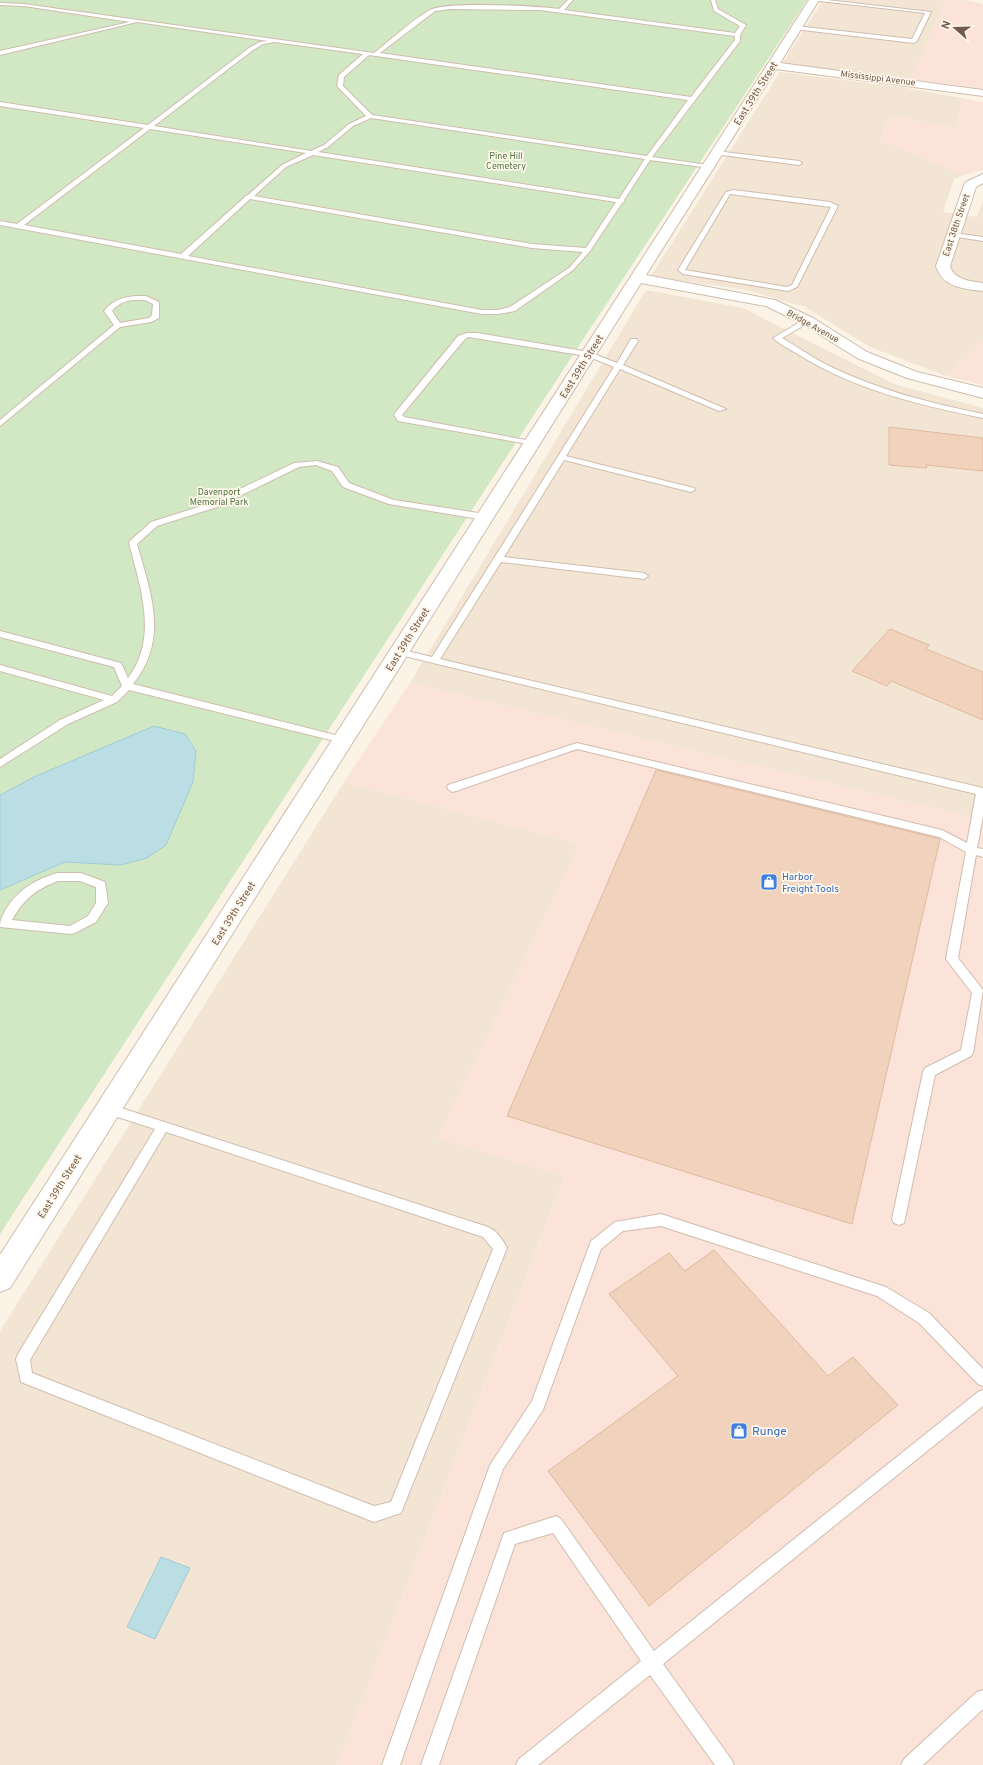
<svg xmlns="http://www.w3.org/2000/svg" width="983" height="1765" font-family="Overpass,sans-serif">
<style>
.residential{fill:#f3e5d3}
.commercial{fill:#fbe3d9}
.green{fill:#d2e8c4}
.water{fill:#badee4;stroke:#a0cdd6}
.building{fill:#f0d2bd;stroke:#e2b99e}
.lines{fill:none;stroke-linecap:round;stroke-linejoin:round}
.service-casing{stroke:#cfbdae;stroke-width:2}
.minor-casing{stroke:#cfbdae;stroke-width:2}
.service{fill:#fff;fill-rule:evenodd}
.minor{fill:#fff;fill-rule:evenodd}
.labels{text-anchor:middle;stroke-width:3.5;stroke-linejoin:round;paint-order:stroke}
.far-street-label{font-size:9px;fill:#735a4b;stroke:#fef7eb}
.far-park-label{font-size:9px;fill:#537843;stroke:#fef7eb}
.street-label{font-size:10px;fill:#735a4b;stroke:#fef7eb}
.shop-label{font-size:10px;fill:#366cbe;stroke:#fef7eb;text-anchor:start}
.near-shop-label{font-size:12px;fill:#366cbe;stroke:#fef7eb;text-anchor:start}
</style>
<rect width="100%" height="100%" fill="#fbf3e5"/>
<path class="residential" d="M823 0H946L911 79 782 64Z
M780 72 907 88 962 98 957 128 890 116 880 140 964 175 954 179 943 212 977 217 983 201V340L946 376 870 347 805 307 747 290 651 276Z
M646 290 743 308 894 384 983 408V820L410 683Z
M344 782 580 844 438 1138 565 1176 337 1765H0V1331Z"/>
<path class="commercial" d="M946 0H964L983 4V89L911 79Z
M962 98 983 102V170L964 175 880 141 890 116 957 128Z
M983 340V385L946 376Z
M410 683 983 820V1765H337L565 1177 438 1138 580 844 344 782Z"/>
<path class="green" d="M0 0H807L584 338 0 1234Z"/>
<path class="water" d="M154 726 185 734 196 751 193 782 166 845 147 858 121 865 65 862 0 890V795L36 776Z
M161 1557 190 1568 155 1639 127 1627Z"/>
<path class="building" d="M889 427 983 438V471L926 465 927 468 889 465Z
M890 629 929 645 926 649 983 672V720L891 681 887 686 852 671Z
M656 770 940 839 852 1224 507 1116Z
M714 1250 828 1376 853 1357 898 1405 649 1606 548 1471 678 1376 609 1294 669 1253 685 1271Z"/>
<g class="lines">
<g class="service-casing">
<path id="service" d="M568 0H573L564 10 735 33 740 26 714 11 711 0H715L718 9 746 25 740 35V41L652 157 708 165 711 167 710 168 650 160 624 200 625 201 622 203 590 251 573 270 515 311 498 314H482L0 225V221L17 224 144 128 0 106V102L148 125 249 48 260 42 268 41 137 22 0 55V51L130 22 24 6 0 5V3L24 4 374 53C391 40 412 20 430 10 446 1 538 6 559 9ZM450 9 540 10 735 36V40L691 97 380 53 435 11ZM274 42 363 54 339 75 337 86 366 116 349 124 324 145 311 151 154 126 253 50 263 44ZM369 55 688 100 647 156 372 115 343 86 344 77ZM371 118 645 159 619 199 318 152 328 147 353 126ZM150 129 306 153 282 165 248 195 245 196 244 198 181 254 24 225ZM313 155 616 202 586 248 532 244 254 196 286 167ZM250 199 532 248 583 252 569 268 510 307 498 310H482L188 256Z
M811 0H827L931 12 917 41 914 43 794 29 796 26 912 39 925 13Z
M716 151 799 161 802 163 799 165 714 154 713 153Z
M733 190 830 202 838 206 797 287 788 291 683 274 678 270 726 192ZM730 194 831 207 792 285 787 287 685 270Z
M953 233 983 237V241L951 236V234Z
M136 296H146L159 302V318L151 322 120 327 0 426V420L114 325 104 311C112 300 124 297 136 296ZM145 300 153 304 152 315 149 318 120 323 112 311C119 301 133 299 145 300Z
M805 319 812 321 782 338C798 347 813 358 829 366 878 390 930 403 983 414V418C919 405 852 389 796 353 789 349 779 344 773 338Z
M467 333H477L589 352 617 363 631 339H637L638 341 623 365 726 409 719 411 620 369 566 456 694 488 695 490 691 492 564 460 504 557 644 573 648 576 644 579 501 562 440 659 983 788V816L977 848 983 849V857L976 855 958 958 983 990 973 1053 971 1056 935 1075 904 1223 899 1225 894 1223 892 1219 923 1072 925 1068 961 1050 972 993 946 959 966 852 939 837 577 749 456 791 452 792 447 788 448 785 577 743 942 830 967 843 976 794 396 654 394 652 399 649 432 657 614 367 587 356 468 337 464 340 402 415 404 417 531 441 535 443 534 445 398 421 394 415 395 413 458 336Z
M317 461 338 467 349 483 394 500 485 514 489 517 485 520 389 504 343 487 332 471 316 465 299 467 217 507 157 526 137 544C151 594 169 639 133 684L343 737 348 740 347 742 343 743 129 690 117 702 68 724 0 767V759L60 720 104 700 0 671V665L112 696 122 686 114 667 0 637V631L121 663 128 678C159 638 140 586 129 543L130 541 151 522 211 503 294 463Z
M57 873H81L105 882 108 903 106 906 96 922 75 933 71 934 0 927C0 920 3 915 6 909 19 889 35 880 57 873ZM58 881H80L96 887V903L88 916 70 926 12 920C23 900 36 889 58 881Z
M109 1104 488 1227C496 1230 503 1240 507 1248L401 1513 374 1522 21 1382 16 1359 18 1354 155 1129 105 1113 103 1109 105 1105ZM166 1132 483 1237 493 1249 391 1502 374 1506 32 1373 30 1360Z
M661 1214 886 1287 929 1313 983 1369V1386L978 1384 919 1323 877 1296 661 1226 623 1231 601 1249 543 1410 503 1469 400 1765H382L490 1465 532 1401 591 1241 615 1222Z
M983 1390V1406L663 1664 731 1759 734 1765H715L650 1675 538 1765H516L519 1759 641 1661 553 1533 515 1544 439 1765H421L504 1533 556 1516 561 1519 654 1651 978 1392Z
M983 1690V1709L923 1765H901L904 1759 977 1692Z"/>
</g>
<g class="minor-casing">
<path id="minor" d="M809 0H819L780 63 983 90V96L776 69 646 275 775 300 813 318 867 352 917 372 983 388V398L907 378 857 358 803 324 766 306 641 283 10 1288 0 1292V1255Z
M983 174V183L976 187 950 266C954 280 970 281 983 283V291C964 289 942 287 936 266L964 185 966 182Z"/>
</g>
<use href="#service" class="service"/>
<use href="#minor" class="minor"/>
</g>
<defs>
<g id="shop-square" transform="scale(0.9)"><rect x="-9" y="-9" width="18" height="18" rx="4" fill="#3f7fe0" stroke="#fef7eb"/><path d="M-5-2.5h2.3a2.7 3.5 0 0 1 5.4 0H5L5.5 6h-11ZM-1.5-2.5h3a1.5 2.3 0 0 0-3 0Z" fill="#fff"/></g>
</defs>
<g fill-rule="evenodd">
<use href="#shop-square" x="769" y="882"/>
<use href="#shop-square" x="739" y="1431"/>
</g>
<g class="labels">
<g class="far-street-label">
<text transform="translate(878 78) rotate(7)" y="3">Mississippi Avenue</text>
<text transform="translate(956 225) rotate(-71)" y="3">East 38th Street</text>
<text transform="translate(813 326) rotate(29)" y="3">Bridge Avenue</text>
</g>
<g class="far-park-label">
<text x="506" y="159">Pine Hill<tspan x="506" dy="10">Cemetery</tspan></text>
<text x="219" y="495">Davenport<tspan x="219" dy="10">Memorial Park</tspan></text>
</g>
<g class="street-label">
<text transform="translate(755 93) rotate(-58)" y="4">East 39th Street</text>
<text transform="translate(581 366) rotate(-58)" y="4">East 39th Street</text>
<text transform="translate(407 639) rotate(-58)" y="4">East 39th Street</text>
<text transform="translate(233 913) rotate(-58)" y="4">East 39th Street</text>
<text transform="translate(59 1186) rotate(-58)" y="4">East 39th Street</text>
</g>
<g class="shop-label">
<text x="782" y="880">Harbor<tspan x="782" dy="12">Freight Tools</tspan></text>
</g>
<g class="near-shop-label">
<text x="752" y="1435">Runge</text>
</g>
</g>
<g transform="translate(955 28) rotate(290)" stroke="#fef7eb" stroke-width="3" paint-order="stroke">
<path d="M0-3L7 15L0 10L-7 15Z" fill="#735a4b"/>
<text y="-6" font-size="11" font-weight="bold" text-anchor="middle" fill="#735a4b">N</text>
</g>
</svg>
